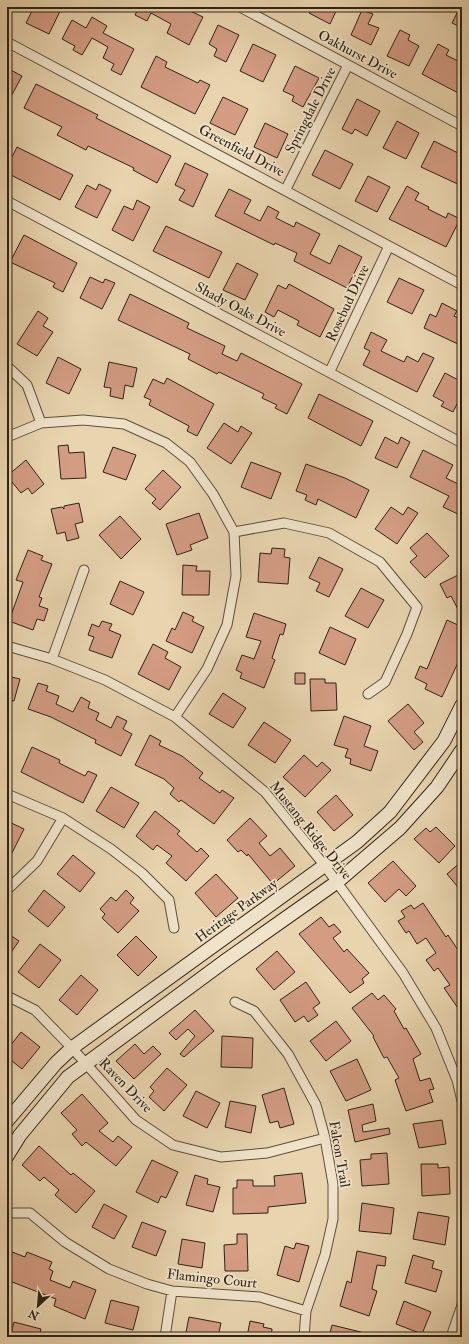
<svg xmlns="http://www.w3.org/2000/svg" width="469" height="1344" font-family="'IM FELL Double Pica',serif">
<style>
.building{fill:#d39c83;stroke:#2f2317}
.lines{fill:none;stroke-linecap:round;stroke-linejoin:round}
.street-casing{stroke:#5d4f3d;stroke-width:11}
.secondary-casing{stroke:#2f2317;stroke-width:15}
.street{stroke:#f0e3ca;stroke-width:9}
.secondary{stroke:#f0e3ca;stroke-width:13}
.labels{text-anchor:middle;stroke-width:3.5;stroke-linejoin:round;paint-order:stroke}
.street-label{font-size:14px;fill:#2f2317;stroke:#f0e3ca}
</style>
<rect width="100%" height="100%" fill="#e8d4ae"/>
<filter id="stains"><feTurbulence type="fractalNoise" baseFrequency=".005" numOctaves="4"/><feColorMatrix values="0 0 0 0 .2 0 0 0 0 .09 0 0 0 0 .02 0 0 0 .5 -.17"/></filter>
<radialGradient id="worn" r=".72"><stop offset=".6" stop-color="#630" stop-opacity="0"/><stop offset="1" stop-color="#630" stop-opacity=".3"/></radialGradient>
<path class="building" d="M34 7H62L49 34 26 23Z
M139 7H182L203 17 189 45 167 33 171 24 151 13 147 21 135 15Z
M312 7H338L330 24 309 13Z
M460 7H462V28L452 23Z
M362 10 373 14 368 24 379 28 371 45 351 35Z
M92 17 107 26 103 33 134 49 121 75 111 70 114 64 103 58 108 47 92 38 82 55 73 50 75 46 62 39 72 20 86 28Z
M218 25 239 35 226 62 214 56 217 49 209 44Z
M400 30 410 35 408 40 419 46 409 66 387 56Z
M253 44 276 55 263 82 240 71Z
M438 44 449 50 446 55 462 63V95L422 74Z
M156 56 167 62 165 67 198 83 200 80 210 85 195 114 141 87Z
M295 66 319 78 303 107 292 101 294 96 283 91Z
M7 68 22 76 7 104Z
M36 84 98 115 96 118 171 156 157 183 133 170 134 168 88 146 86 150 57 135 62 127 24 108Z
M223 97 248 109 235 135 210 123Z
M357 99 380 111 367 136 355 129 352 134 342 129Z
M397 121 419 133 406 159 383 148Z
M265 123 288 134 277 158 254 147Z
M434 141 462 155V186L421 167Z
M17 147 73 175 60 200 7 173V167Z
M325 150 353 164 340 189 312 175Z
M185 163 208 174 193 207 179 200 185 190 175 185Z
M368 176 390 187 377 212 355 201Z
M99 184 111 190 97 218 75 207 87 185 96 190Z
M407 186 419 193 415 200 429 207 428 209 446 218 448 213 460 219 446 247 389 219Z
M229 189 251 200 244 213 260 221 268 206 279 212 276 218 294 227 296 222 320 234 310 254 330 264 339 245 362 257 347 288 294 261 297 253 275 243 274 245 215 216Z
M137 200 150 207 133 241 112 230 124 206 133 210Z
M166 226 222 252 209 278 153 251Z
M24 235 77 263 63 292 53 287 55 283 10 262Z
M237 263 258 274 245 300 223 290Z
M90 277 103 283 105 279 115 283 102 309 80 298Z
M399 278 424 290 412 314 387 302Z
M289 284 334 309 320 337 297 325 299 321 278 310 274 317 265 312 278 285 286 289Z
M130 294 189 323 187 328 225 346 222 354 237 361 241 353 302 384 287 414 275 408 277 405 262 398 264 394 219 372 217 374 188 359 190 354 118 320Z
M442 303 457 311 454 316 462 320V346L424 328 430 314 436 317Z
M38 311 48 318 43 326 53 332 37 356 17 344Z
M371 332 387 340 381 351 404 362 407 356 418 362 423 353 434 358 417 392 363 365 370 351 364 348Z
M58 357 81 369 69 394 46 383Z
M109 362 137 368 133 387 125 385 123 399 110 396 111 388 104 387Z
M445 373 462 382V407L457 404 453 412 441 406 444 402 433 396Z
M167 378 214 404 197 436 187 431 189 426 149 405 151 400 144 397 153 379 164 384Z
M319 394 373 421 361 446 308 418Z
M224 423 238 432 241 426 252 433 231 464 207 448Z
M385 437 398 444 401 437 410 442 397 468 375 458Z
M68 445 69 453 84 452 86 478 61 479 58 446Z
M113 447 136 455 126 480 103 472Z
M423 450 453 465 446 478 462 486V516L443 507 449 496 410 477Z
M26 460 44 484 32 494 28 488 21 493 7 476Z
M251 462 281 473 271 499 241 487Z
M306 464 345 478 369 490 356 518 318 499 316 505 305 500 307 495 296 491Z
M163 470 181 487 160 510 152 503 156 499 145 489Z
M79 503 83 522 75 524 79 538 67 541 65 532 57 534 51 509 62 507 64 509V506Z
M391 507 403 515 408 507 418 513 397 544 375 529Z
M199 513 208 538 190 545 192 550 177 555 166 524Z
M120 516 141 539 121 559 99 535Z
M427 533 449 556 425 578 410 562 417 556 410 548Z
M272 548 285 549 284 557 290 558 288 584 258 582 260 553 271 554Z
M28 550 43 556 41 560 52 564 39 597 42 598 39 606 48 609 44 621 37 619 33 630 9 621 23 582 16 580Z
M319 557 343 569 329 597 316 591 320 583 309 578Z
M183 565 197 566 196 571H210L209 595H182Z
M462 573V617L451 596 447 598 440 584Z
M120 581 144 592 133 615 110 604Z
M361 588 384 600 368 628 345 616Z
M183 612 194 617 192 621 204 627 192 653 166 641 172 628 175 630Z
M254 613 286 624 283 635 280 634 272 658 275 660 264 688 240 678 242 673 236 670 242 655 254 659 261 641 246 637Z
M447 620 462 627V654L442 697 425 689 427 684 415 678 420 666 427 669Z
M102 621 112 624 109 630 121 635 112 658 89 650 94 637 88 635 92 624 99 627Z
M330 627 356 639 345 665 319 653Z
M153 644 168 652 165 658 181 667 169 690 138 674Z
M295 673H305V684H295Z
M7 676 20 679 14 701 7 700Z
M310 679H325V683H336L337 710 311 711Z
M38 683 48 686 46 691 59 696 56 704 73 712 81 697 90 702 88 708 99 713 96 720 111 728 117 716 127 721 123 729 132 734 121 756 95 743 96 740 51 717 28 709Z
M223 693 246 708 233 728 209 714Z
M408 704 424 723 414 732 423 742 414 750 388 721Z
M344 716 371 726 364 746 378 751 371 771 350 764 351 759 345 757 348 749 334 745Z
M264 722 291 740 275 763 248 745Z
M150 735 161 741 159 745 182 756 203 773 199 778 220 793 222 790 234 798 214 824 181 800 179 802 170 794 174 788 164 779 135 765Z
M32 747 60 760 59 763 85 776 88 771 97 775 83 803 21 772Z
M304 755 317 767 322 762 331 770 305 797 283 777Z
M111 787 139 803 124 828 96 811Z
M336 795 353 815 334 831 317 812Z
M155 811 180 831 177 834 197 852 201 848 209 856 186 881 166 863 172 856 157 845 153 850 136 836Z
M250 818 267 836 259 843 270 856 280 848 295 866 273 884 248 854 247 856 241 850 238 852 227 840Z
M7 821 24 829 7 863Z
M436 827 455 846 439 863 414 839 426 828 430 832Z
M73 855 95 873 80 892 57 874Z
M393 861 416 886 406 896 399 889 385 902 368 883Z
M462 861V892L447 874Z
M216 874 238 898 216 917 195 893Z
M44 890 65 907 48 927 28 911Z
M126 890 134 898 130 903 139 911 118 933 102 918 105 914 100 909 111 897 116 901Z
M423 903 446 937 448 935 462 956V1014L444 988 450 985 438 968 434 971 426 960 436 953 426 938 417 944 409 931 406 933 398 921 405 917 401 911 411 905 414 909Z
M321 917 329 927 334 924 341 932 333 938 344 952 347 949 369 973 362 979 364 983 350 993 299 934Z
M7 933 19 941 7 958Z
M136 936 157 957 138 976 117 955Z
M40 944 61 960 39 988 18 972Z
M277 951 295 972 274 990 256 969Z
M81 975 98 990 77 1015 59 1000Z
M306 982 320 1003 313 1008 318 1015 308 1022 304 1016 295 1022 280 1000Z
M372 993 378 1000 384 995 396 1009 394 1011 404 1029 406 1028 421 1054 413 1059 420 1081 430 1078 434 1089 429 1090 433 1102 406 1111 395 1080 399 1078 387 1057 384 1058 373 1037 374 1036 352 1008Z
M195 1010 214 1031 184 1057 180 1054 195 1036 188 1029 176 1040 169 1033Z
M336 1021 351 1041 326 1061 310 1041Z
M21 1032 40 1047 22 1069 12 1061 7 1067V1050Z
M222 1036 253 1038 252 1068 221 1067Z
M135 1044 144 1054 153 1046 161 1054 134 1079 116 1061Z
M357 1059 371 1090 346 1101 330 1071Z
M167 1068 187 1085 164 1111 149 1097 154 1091 150 1087Z
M284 1088 294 1124 280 1128 278 1121 270 1123 262 1095Z
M196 1091 220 1103 207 1128 183 1116Z
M82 1094 108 1123 99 1131 113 1142 118 1136 132 1147 116 1166 86 1142 82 1146 72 1134 77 1130 61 1113Z
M230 1101 256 1106 251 1133 225 1127Z
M373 1104 376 1121 362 1125 363 1132 389 1128 390 1134 355 1142 348 1110Z
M442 1120 446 1144 419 1148 413 1124Z
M39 1146 71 1175 73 1173 95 1191 76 1213 55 1195 59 1190 44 1177 40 1181 22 1165Z
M387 1153 389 1184 362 1186 360 1160 371 1159V1154Z
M152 1160 178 1172 166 1198 161 1196 158 1203 136 1192Z
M421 1164H438V1168L449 1167 450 1194 422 1196Z
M302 1173 306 1203 268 1207V1213L233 1214V1188H237V1180H253V1186H275L274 1176Z
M195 1175 208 1179 207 1184 220 1187 213 1212 186 1205Z
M362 1203 394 1208 391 1234 359 1231Z
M104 1204 127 1216 114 1239 92 1227Z
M418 1212 449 1217 445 1245 413 1239Z
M142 1222 166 1231 156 1256 132 1247Z
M237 1234H247L248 1271H225L224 1245 237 1244Z
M182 1239 205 1243 202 1268 178 1264Z
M296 1243 309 1246 299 1282 277 1275 285 1246 294 1249Z
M7 1250 25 1257 27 1252 52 1262 49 1269 53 1271 50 1280 70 1288 73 1281 96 1290 85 1319 54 1306 56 1299 7 1280Z
M357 1251 386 1257 385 1266 377 1265 372 1289 377 1291 369 1316 340 1306 347 1281 351 1283Z
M413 1255 434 1261 432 1268 442 1271 436 1292 405 1283Z
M111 1300 139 1307 133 1330 105 1323Z
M404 1301 431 1312 422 1334 396 1324Z
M189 1317 221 1323 218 1337H185Z
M250 1321 264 1324 263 1327 272 1329 271 1337H247Z
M14 1322 41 1329 39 1337H10Z
M332 1325 369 1334 368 1337H329Z"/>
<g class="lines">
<g class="street-casing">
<path id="street" d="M240 7 462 126
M7 42 462 285
M286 189 348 65
M7 201 462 443
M7 366 27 385 41 423
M330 371 389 246
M7 437 41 423 83 420 124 424 166 443 190 462 213 494 234 532 236 576 227 625 207 669 175 717
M234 532 284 523 329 533 380 562 417 607 407 634 385 682 368 694
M7 646 52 659 105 680 175 717 265 792 325 866 403 973 436 1028 457 1080 462 1101
M52 659 84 570
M7 794 63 818 111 849 142 873 169 900 174 928
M7 890 37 861 63 818
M7 996 35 1010 72 1048 136 1120 173 1145 221 1157 267 1153 325 1138
M235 1002 254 1011 288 1054 316 1105 325 1138 333 1184V1219L325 1255 306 1311 304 1337
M14 1213H30L65 1242 109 1269 147 1284 172 1291 260 1297 306 1311
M165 1337 172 1291
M451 1337 462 1305"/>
</g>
<g class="secondary-casing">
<path id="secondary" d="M7 1121 56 1063 72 1048 357 842 390 812 444 741 462 705
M7 1156 20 1135 68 1077 225 961 337 882 400 828 437 787 462 750"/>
</g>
<use href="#street" class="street"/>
<use href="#secondary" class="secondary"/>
</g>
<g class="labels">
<g class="street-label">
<text transform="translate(358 54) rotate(28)" y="5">Oakhurst Drive</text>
<text transform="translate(310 110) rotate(-63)" y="5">Springdale Drive</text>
<text transform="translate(242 150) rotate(28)" y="5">Greenfield Drive</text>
<text transform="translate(347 303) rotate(-65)" y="5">Rosebud Drive</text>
<text transform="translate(241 309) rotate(28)" y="5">Shady Oaks Drive</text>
<text transform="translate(311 830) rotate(51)" y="5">Mustang Ridge Drive</text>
<text transform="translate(236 910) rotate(-36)" y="5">Heritage Parkway</text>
<text transform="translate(126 1085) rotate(46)" y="5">Raven Drive</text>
<text transform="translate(340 1154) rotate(80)" y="5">Falcon Trail</text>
<text transform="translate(212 1278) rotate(6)" y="5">Flamingo Court</text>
</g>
</g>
<rect width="469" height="1344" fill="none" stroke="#e8d4ae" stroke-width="24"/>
<rect x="8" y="8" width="453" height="1328" fill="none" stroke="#2f2317" stroke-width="2"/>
<rect x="12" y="12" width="445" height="1320" fill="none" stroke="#2f2317"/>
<g transform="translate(38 1306) rotate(206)" stroke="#f0e3ca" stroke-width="3" paint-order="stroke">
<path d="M0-3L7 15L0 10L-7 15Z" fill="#2f2317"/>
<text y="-6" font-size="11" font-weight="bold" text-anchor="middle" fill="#2f2317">N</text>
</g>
<rect width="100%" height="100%" filter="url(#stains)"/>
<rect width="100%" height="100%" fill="url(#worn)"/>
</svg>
